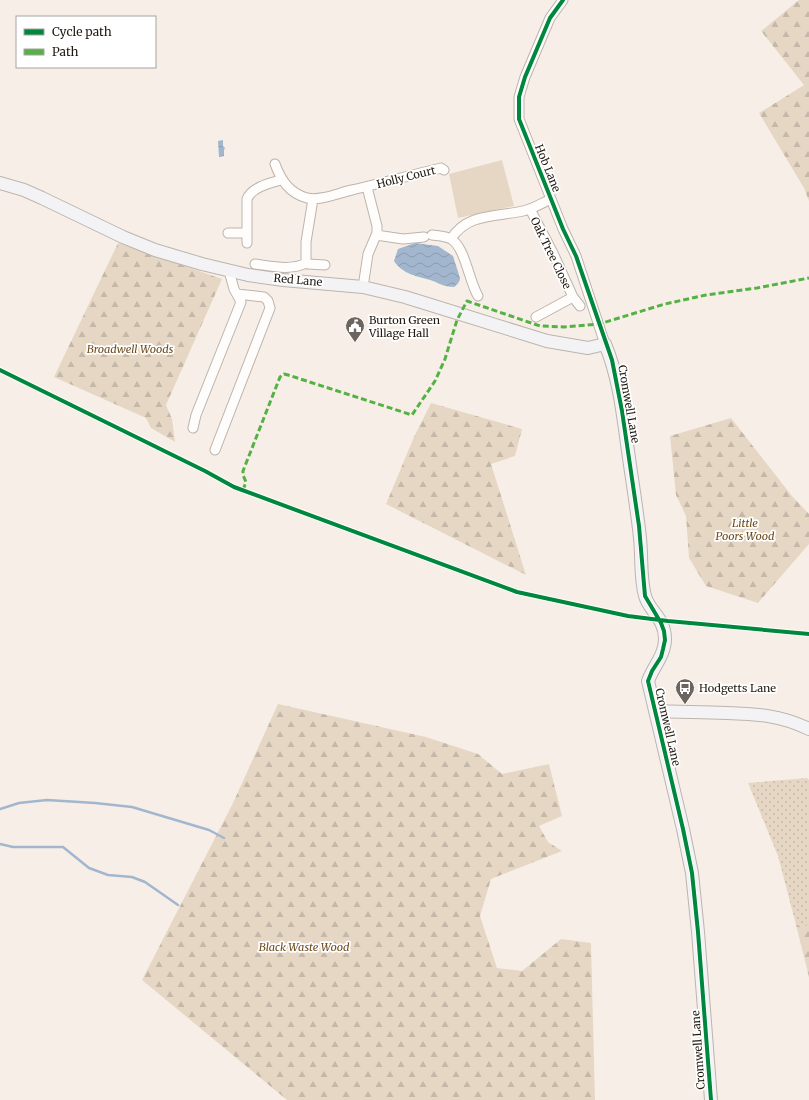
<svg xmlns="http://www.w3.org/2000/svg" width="809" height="1100" font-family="Merriweather,serif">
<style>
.grass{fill:url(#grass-dots)}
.forest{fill:url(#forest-firs)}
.park{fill:#e6d7c5}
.water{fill:url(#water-waves)}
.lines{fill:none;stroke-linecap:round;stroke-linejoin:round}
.stream{stroke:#a2b6ce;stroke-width:2.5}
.street-casing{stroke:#bcb4ad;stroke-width:11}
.secondary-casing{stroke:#bcb4ad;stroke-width:14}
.street{stroke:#fefdfb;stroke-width:9}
.secondary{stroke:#f3f3f5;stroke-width:12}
.quiet{stroke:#55b144;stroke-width:3;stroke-dasharray:6 3;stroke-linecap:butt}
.cycleway-casing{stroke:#fff;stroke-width:6}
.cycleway{stroke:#00873e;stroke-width:4}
.labels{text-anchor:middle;stroke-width:3.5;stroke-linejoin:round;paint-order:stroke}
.street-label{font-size:11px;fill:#221a12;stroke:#fff}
.poi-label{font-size:11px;fill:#221a12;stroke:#fff;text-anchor:start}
.park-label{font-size:11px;font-style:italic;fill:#6e4b1c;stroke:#fff}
</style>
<defs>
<pattern id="grass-dots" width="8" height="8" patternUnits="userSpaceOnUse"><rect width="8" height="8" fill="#e6d7c5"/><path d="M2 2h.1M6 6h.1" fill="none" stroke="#c5b8a8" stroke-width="1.8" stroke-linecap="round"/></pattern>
<pattern id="forest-firs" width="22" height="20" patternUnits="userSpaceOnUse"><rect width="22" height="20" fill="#e6d7c5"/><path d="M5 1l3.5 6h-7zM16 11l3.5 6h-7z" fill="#c5b8a8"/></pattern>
<pattern id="water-waves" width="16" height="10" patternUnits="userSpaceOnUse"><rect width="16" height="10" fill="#a2b6ce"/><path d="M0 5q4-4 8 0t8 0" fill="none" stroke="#8b9cb0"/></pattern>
</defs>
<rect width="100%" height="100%" fill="#f7efe7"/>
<path class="grass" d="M807 778 809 780V927L796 925 778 856 748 783Z"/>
<path class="forest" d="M799 0H809V201L804 188 759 113 804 85 761 31Z
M118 243 222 279 166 405 172 419 175 442 151 428 146 418 54 377Z
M431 403 522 429 515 456 491 464 526 575 386 504 414 437Z
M731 418 792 496 809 514V544L758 603 706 586 689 558 686 516 676 495 670 436Z
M278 704 426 737 478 754 502 774 549 764 562 816 539 826 548 842 562 851 491 879 480 916 497 968 522 971 561 939 591 943 595 1100H287L142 980 233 803Z
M796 925 809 927V977Z"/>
<path class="park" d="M502 160 514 206 458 218 449 174Z"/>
<path class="water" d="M223 140V146L225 148 224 150V156L219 157 218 141Z
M415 243 438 246 453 256 460 278C460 282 457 285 454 287 446 287 440 284 433 281 418 276 403 275 394 261L398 249Z"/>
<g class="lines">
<path class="stream" d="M0 809 19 803 47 800 95 803 132 807 209 830 224 838
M0 844 13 847H63L89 868 108 875 132 877 145 882 178 905"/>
<g class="street-casing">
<path id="street" d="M563 0 550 18 525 77 519 97V119L563 229 576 256 605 344
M275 164C281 180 289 193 307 198 321 201 338 193 352 190 382 183 411 175 441 168L444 170
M530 209 553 253 573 297 580 306
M228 233H247
M376 235 403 239 424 237
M432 235C439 236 445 236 451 239 465 247 469 281 478 296
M451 239C467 213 496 217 523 211 533 209 542 203 551 199
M247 243V199C252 187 270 183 281 180
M306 263V242L313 199
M255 264C271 266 291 271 306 263L308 264 325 265
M363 287 368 254 377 233V226L367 187
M536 317 573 297
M193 428 196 415 241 302 234 289 229 271
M215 450 270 308 268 301 264 297 237 294"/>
</g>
<g class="secondary-casing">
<path id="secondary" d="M0 183 24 190 42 198 123 237 155 250 202 264 248 275 283 280 363 287 405 297 547 341 588 348 605 344C619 377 623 415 628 451 632 480 637 509 640 538 642 557 640 578 645 596 649 611 665 618 665 639 665 655 653 667 648 681L683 829 692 873 698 932 711 1100
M655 711C678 712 702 712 726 713 757 714 780 715 809 729"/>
</g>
<use href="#street" class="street"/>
<use href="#secondary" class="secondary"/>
<path class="quiet" d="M243 490 246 482 243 475V471L280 377 284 374 288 375 412 415 435 381 445 359 457 320 467 301 540 326 564 327 599 324 665 304 706 295 757 288 809 278"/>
<g class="cycleway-casing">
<path id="cycleway" d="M563 0 550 18 525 77 519 97V119L563 229 576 256 612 360 622 411 639 526 645 596 661 623 664 631 665 640 663 649 661 657 652 671 648 681 683 829 692 873 698 932 711 1100
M0 370 205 471 234 487 517 592 628 616 668 621 809 634"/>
</g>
<use href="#cycleway" class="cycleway"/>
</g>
<defs>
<g id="civic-pin" transform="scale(1)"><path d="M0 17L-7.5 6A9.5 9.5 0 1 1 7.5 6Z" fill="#6d655d" stroke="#fff"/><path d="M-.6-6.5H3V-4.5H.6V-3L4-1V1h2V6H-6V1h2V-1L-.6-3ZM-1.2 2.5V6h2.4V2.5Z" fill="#fff"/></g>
<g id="bus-pin" transform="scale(1)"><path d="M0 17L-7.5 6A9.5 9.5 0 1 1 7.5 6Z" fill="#6d655d" stroke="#fff"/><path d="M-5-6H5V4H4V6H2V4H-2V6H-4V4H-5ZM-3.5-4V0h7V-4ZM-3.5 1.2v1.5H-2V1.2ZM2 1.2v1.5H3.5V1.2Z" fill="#fff"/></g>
</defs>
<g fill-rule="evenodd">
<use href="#civic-pin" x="355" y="326"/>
<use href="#bus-pin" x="685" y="688"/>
</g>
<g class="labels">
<g class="street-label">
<text transform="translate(548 168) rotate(68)" y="4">Hob Lane</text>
<text transform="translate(406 177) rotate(-14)" y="4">Holly Court</text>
<text transform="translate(551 253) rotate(64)" y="4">Oak Tree Close</text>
<text transform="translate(298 280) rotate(5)" y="4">Red Lane</text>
<text transform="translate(629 404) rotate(80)" y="4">Cromwell Lane</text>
<text transform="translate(668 727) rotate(77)" y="4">Cromwell Lane</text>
<text transform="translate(698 1050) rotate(-94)" y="4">Cromwell Lane</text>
</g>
<g class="poi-label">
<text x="369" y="324">Burton Green<tspan x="369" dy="13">Village Hall</tspan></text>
<text x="699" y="692">Hodgetts Lane</text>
</g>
<g class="park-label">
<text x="130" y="353">Broadwell Woods</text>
<text x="745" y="527">Little<tspan x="745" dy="13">Poors Wood</tspan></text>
<text x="304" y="951">Black Waste Wood</text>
</g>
</g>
<rect x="16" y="16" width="140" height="52" fill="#ffffff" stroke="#a7a3a0"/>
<rect x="24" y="29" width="20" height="6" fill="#00873e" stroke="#a7a3a0"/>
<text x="52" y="36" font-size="12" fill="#221a12">Cycle path</text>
<rect x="24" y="49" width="20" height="6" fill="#55b144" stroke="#a7a3a0"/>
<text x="52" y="56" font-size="12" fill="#221a12">Path</text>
</svg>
